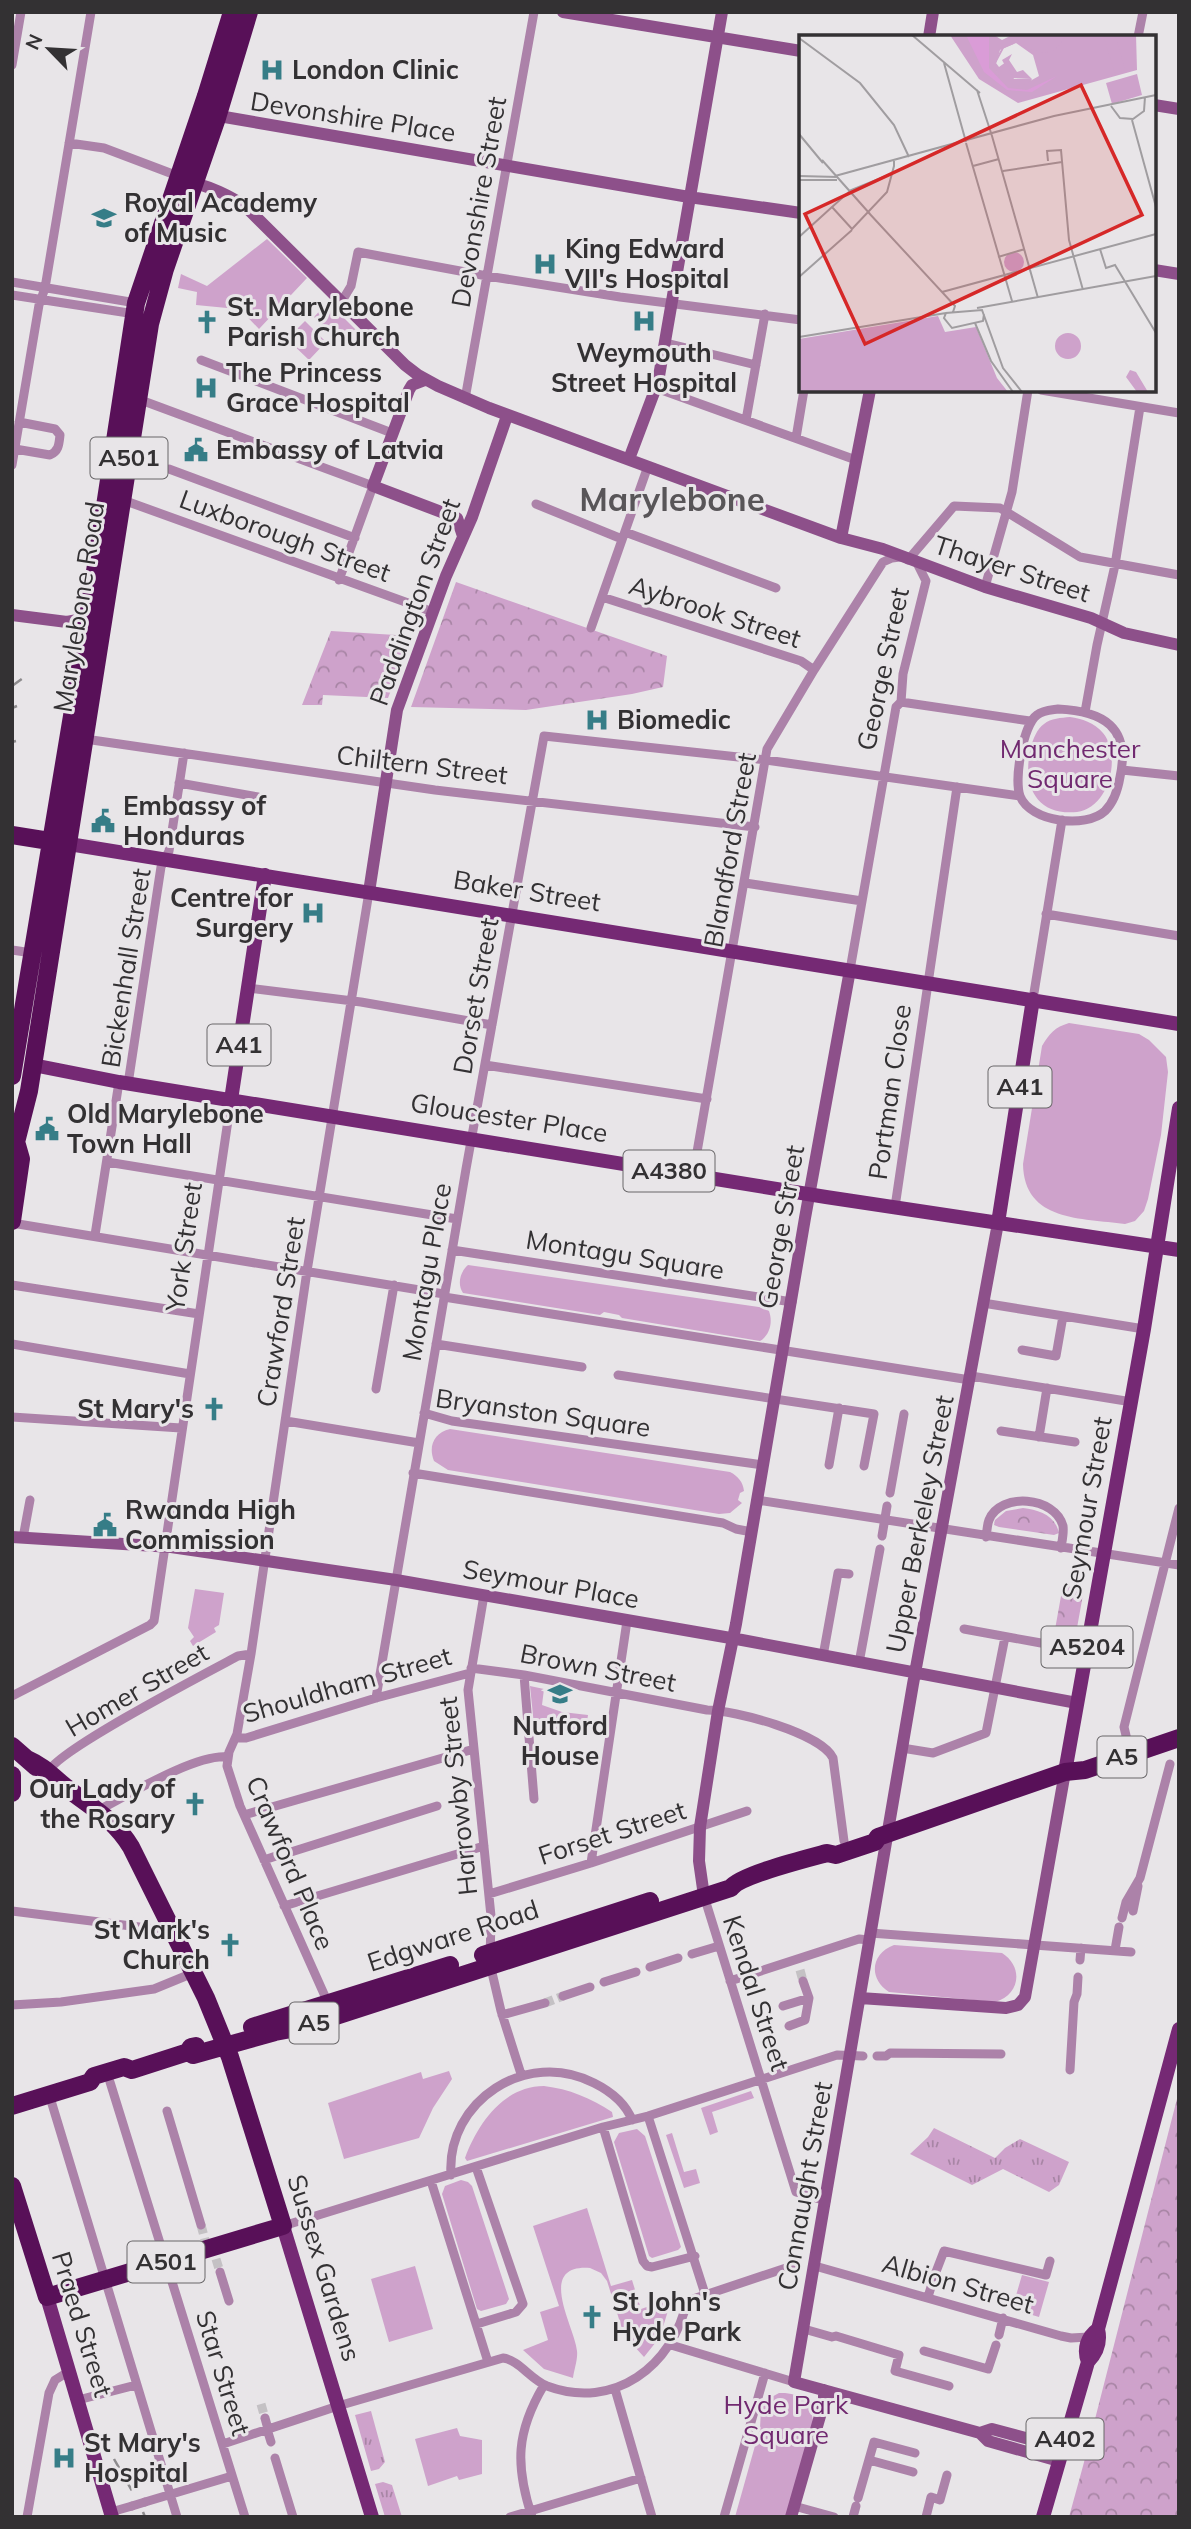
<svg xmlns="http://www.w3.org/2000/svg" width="1191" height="2529" font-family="Mulish,sans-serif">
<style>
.grass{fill:url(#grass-tufts)}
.park{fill:url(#park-crowns)}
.garden{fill:#cea2cb}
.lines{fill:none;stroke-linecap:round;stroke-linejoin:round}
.street-tunnel{stroke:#c4c1c4;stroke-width:9;stroke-dasharray:9 4.5;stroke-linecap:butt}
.street{stroke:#ac82a9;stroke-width:9}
.secondary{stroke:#8d508a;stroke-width:12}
.primary{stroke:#752974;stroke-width:14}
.highway{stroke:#581058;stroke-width:18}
.rail{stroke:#8d8b8d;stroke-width:2.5;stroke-dasharray:12 12;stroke-linecap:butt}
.street-bridge{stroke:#ac82a9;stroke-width:9}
.labels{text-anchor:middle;stroke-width:6;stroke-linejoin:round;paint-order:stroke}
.shield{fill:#e8e5e8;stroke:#696769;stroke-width:2}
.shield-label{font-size:24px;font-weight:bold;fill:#333133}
.poi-label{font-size:26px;font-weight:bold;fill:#333133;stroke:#e8e5e8;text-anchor:start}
.street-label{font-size:26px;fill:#333133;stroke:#e8e5e8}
.park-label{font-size:26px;fill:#712970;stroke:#e8e5e8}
.district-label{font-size:33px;font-weight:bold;fill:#585558;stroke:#e8e5e8}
.inset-road{fill:none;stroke:#a09da0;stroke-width:2}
.view{fill:#d62828;fill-opacity:0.15;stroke:#d62828;stroke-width:3.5}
.inset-edge{fill:none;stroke:#333133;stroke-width:3.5}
</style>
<defs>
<pattern id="grass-tufts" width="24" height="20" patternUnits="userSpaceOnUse" patternTransform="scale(1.75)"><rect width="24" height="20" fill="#cea2cb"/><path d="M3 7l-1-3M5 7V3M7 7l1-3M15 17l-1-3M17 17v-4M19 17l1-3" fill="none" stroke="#a885a5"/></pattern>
<pattern id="park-crowns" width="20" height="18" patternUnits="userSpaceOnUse" patternTransform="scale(1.75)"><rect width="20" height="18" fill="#cea2cb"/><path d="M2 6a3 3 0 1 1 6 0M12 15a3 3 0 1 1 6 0" fill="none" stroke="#a885a5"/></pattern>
</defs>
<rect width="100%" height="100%" fill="#e8e5e8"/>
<path class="grass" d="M934 2128 995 2158 1005 2148 1020 2139 1069 2162 1059 2185 1049 2192 1003 2169 972 2185 910 2154 928 2137Z
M371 2411 385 2462 379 2469 371 2471 355 2415Z
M383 2482 392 2485 402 2517H385L375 2484Z"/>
<path class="park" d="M456 582 667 656 663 687 632 694 526 710 411 707Z
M331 631 412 636 388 698 323 695 322 705H302Z
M1023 1508C1039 1510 1055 1515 1059 1533L1054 1535 999 1527 994 1525 995 1520 1006 1511Z
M1063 1585 1084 1589 1075 1639 1054 1635Z
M1179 2091V2517H1069L1083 2466Z"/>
<path class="garden" d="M267 239 307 278 259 329 234 303 227 308 196 305 197 292 178 288 181 274 207 286Z
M328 302 357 331 343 345 314 317Z
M305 321 326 342 309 360 287 339Z
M1070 717C1082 719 1094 722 1103 733 1122 756 1109 808 1077 812 1034 816 1022 783 1031 747 1033 739 1037 729 1044 724 1051 718 1061 718 1070 717Z
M1069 1023 1139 1034 1149 1040 1166 1057 1168 1072 1161 1135 1148 1199 1144 1211 1135 1221 1125 1224C1082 1218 1024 1222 1023 1164L1042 1046C1049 1034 1055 1027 1069 1023Z
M468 1265 765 1308 769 1311C773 1322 770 1335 760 1341L622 1318 619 1315 604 1312 600 1315 463 1293C457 1284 460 1272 468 1265Z
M450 1429 730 1472C738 1476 743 1482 744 1491L740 1493 738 1500 742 1503 730 1513 719 1514 448 1470 434 1461C428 1446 434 1433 450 1429Z
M195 1589 224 1593 219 1625 214 1628 216 1632 193 1646 190 1641 194 1637 188 1628Z
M530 1686 544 1689 542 1705 562 1712 588 1715 585 1735 534 1725Z
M894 1945 1002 1953C1024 1967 1020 1995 995 2002L889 1992C868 1979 871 1953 894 1945Z
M449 2071 452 2079 433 2108 419 2138 344 2159 328 2103 421 2072 423 2079Z
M544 2086C569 2089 591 2098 612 2112L613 2117 467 2161 465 2158C478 2123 504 2086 544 2086Z
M751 2091 754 2098 712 2112 718 2132 710 2135 701 2108Z
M637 2129 645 2136 681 2247 678 2250 652 2258 649 2256 614 2142 619 2133Z
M672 2133 684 2172 696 2169 700 2183 684 2188 666 2135Z
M461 2180 468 2182 472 2186 509 2299 506 2304 481 2311 477 2309 442 2194 445 2186Z
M587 2208 611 2286 632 2280 641 2309 667 2300 670 2304 660 2337 644 2357 624 2335 607 2281 601 2273 590 2268C535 2264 575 2327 577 2351 578 2359 574 2370 573 2378L544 2369 523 2350 548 2340 540 2312 559 2306 533 2226Z
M415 2266 433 2329 389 2342 371 2279Z
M1022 2275 1049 2282 1039 2317 1012 2309Z
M779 2393C799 2392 812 2402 813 2422L786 2517H735L760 2428 761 2409 768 2399Z
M457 2428 460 2436 482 2440V2474L459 2480 457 2476 428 2486 415 2439Z"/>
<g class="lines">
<path class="street-tunnel" d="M800 1970 803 1981
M545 2003 563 1996
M201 2225 205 2240
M216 2259 220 2272
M261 2404 265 2418"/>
<path class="street" d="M1138 37 1143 12
M12 65 21 12
M69 143 104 148 178 176
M12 282 136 303
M12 295 135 314
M342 301 351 286 358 252 487 276 620 297 801 320
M666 343 756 365
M201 360 392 433
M656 388 856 460
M1041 390 1179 413
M138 399 373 486 339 580
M465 399 534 12
M746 420 765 314
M796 438 804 390
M15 449 50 455C59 451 59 444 60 435L55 429 19 422
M12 465 39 305 45 288 91 12
M169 469 355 538
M123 500 433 612
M536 504 622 539
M625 532 776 588
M908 560 954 506 1000 508 1080 557 1179 575
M985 587 1012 492 1028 390
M602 597 801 661 814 670
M591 628 648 466
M901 702 1030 721
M1058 709C1103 711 1131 727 1120 777 1118 789 1114 802 1105 811 1086 829 1030 822 1020 796 1014 779 1023 725 1037 715 1043 710 1051 710 1058 709Z
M1085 712 1097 645 1115 565 1140 407
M85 739 435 790 755 827
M1122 770 1179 776
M179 783 258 797
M745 883 862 901
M1046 914 1179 936
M12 950 32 953
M850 970 896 707 901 702 903 674 926 581 917 563
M248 988 361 1002 492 1025
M1033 999 1062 820
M485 1065 707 1099
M128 1084 159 880 161 867 169 851 184 753
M107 1162 457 1219
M693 1175 767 749 814 670 883 562 892 558 900 557
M895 1207 957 787
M12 1223 444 1294
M95 1235 119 1082
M452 1250 792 1302
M12 1285 199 1314
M444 1297 970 1380
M983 1303 1144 1329
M12 1344 190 1374
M436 1344 582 1367
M1022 1350 1056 1356 1063 1316
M618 1375 874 1414 864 1466
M971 1376 1132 1402
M376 1389 394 1285
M424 1413 452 1421 763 1465
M12 1417 181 1428
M286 1421 419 1443
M1001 1431 1075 1442
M1039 1437 1047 1388
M829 1465 839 1408
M413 1473 723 1523 736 1529 752 1532
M890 1493 904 1414
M757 1500 1179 1565
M882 1536 887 1506
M986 1537C987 1532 987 1525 989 1520 1000 1492 1055 1496 1063 1526 1064 1533 1062 1541 1061 1548
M23 1538 30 1500
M484 1595 468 1690 491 1916 490 1964 501 2011 521 2074
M964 1629 1041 1643
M823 1656 838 1573 849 1574
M859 1663 880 1549
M471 1668 524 1675 707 1710C734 1710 821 1733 833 1758L844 1841
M524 1675 534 1799
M12 1696 150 1625 154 1621 231 1100
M376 1698 466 1169 544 736 766 760 1020 796
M236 1738H246L376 1698 470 1673
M1128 1744 1124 1727 1179 1508
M902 1748 933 1753 986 1733 1005 1637
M49 1771C58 1750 210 1671 238 1656L251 1654
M97 1811C128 1795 197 1753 228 1757
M244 1815 474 1749
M291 1852 437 1806
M264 1860 276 1856
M591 1863 627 1621
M489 1894 591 1863 747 1811
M704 1896 796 2192 826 2201
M284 1906 484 1846
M12 1911 155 1929 169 1924
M1133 1911 1138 1886
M1122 1918 1126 1902 1140 1878 1170 1764
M870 1933 1131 1952
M1115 1950 1119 1927
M692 1954 719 1946
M1080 1960 1081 1948
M650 1967 678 1958
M730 1981 859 1939 869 1940
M604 1982 636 1972
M563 1996 590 1987
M328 2003 240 1806 227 1766 229 1752 237 1734 251 1654 307 1271 369 892
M12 2005 61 2002 154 1989 193 1973
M783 2006 809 1998
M502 2015 545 2003
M789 2026 805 2020 809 1998 803 1981
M877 2056H886L890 2053 1001 2054
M1070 2070 1074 2002 1077 1994 1078 1977
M110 2082 245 2517
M49 2094 177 2517
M167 2111 201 2225
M648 2116 705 2294
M603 2127 643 2261 647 2266 652 2267 695 2256
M476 2167 523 2304 516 2312 477 2324
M451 2175C446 2101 527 2048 594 2083 610 2091 625 2102 632 2120
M431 2181 488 2362
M283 2226 603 2127 648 2116 837 2055 863 2056
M815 2266 1061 2336 1071 2338 1089 2337
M220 2272 229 2301
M934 2277 944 2251 1046 2275 1050 2261
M928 2297 931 2287
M804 2329 832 2337 836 2336 899 2355 895 2371 949 2386
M999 2335 1003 2318
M671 2345 794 2382
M924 2351 988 2369 996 2345
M615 2389 652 2517
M78 2400 136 2385
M265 2418 268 2429
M267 2429 271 2442
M223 2444 338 2406 503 2358C519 2360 530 2379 547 2386 614 2411 673 2366 687 2301L792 2266
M275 2458 293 2517
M869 2460 913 2472
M858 2498 874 2442 915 2453
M145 2502 232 2476
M794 2506 834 2517
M111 2512 132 2506
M27 2517 49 2393 55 2380 68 2372
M510 2517 641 2478
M532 2517C515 2465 516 2432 544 2385
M724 2517 765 2373
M853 2517 856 2506
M926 2517 931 2497 940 2500 947 2475"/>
<path class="secondary" d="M563 12 801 51
M929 37 933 12
M1154 105 1179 109
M213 115 689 197 801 213
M189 183C207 184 232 197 246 207L405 365 418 375 438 386 489 408 841 538 883 549 985 587 1091 618 1124 633 1179 645
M1154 270 1179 274
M425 380 412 385 409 390 373 486 457 518 463 536
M629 459 658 382 722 12
M841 538 870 390
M12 615 67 622 88 618
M369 892 397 710 446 576 472 517 507 416
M998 1223 913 1684 794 2382 980 2433 988 2441 1059 2461
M12 1537 171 1547 396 1580 742 1640 1077 1703
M704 1896 699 1861 700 1827 718 1711 736 1624 805 1218 850 970
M860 1998 1006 2008 1018 2005 1025 1997 1065 1772
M980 2433 992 2429 1063 2448
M791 2517 824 2402V2390"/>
<path class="primary" d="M69 844 1179 1024
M33 1065 119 1082 826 1197 1179 1250
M231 1100 265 875
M998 1223 1033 999
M1065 1772 1144 1329 1179 1108
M283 2226 372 2517
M47 2297 112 2517
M1088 2362C1083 2349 1087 2337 1098 2329
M1043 2517 1088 2362C1097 2353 1101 2342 1098 2329L1179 2029"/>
<path class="highway" d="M12 835 62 843
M12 1076 83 650 136 303 206 96 232 12
M12 1158 29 1091 150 324 165 269 217 118 249 12
M12 1221 21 1159 17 1145
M12 1746 36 1767
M12 1775V1793
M483 1955 650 1901
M252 2027 450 1965
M188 2052 193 2055 275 2032 302 2027 731 1888C740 1875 809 1858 827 1853L836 1855 875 1842 878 1837 1065 1772 1085 1770 1179 1738
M12 2106 90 2082 94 2076 124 2067 132 2070 188 2052 191 2047 196 2046
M12 2186 47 2297 283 2226 230 2057 206 1998 131 1847C113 1818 93 1809 67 1788 51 1776 47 1768 27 1759"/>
<path class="rail" d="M12 686 30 673
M12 708 17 706
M12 742 16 741
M114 2459 135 2496
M143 2512 145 2517"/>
<path class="street-bridge" d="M132 2506 145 2502"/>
</g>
<defs>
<g id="hospital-bare" transform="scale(1.89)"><path d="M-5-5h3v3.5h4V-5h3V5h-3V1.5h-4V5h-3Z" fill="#367d87" stroke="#e8e5e8" stroke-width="2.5" paint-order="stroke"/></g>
<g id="university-bare" transform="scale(1.89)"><path d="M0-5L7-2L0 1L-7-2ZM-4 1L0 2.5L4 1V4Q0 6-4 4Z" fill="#367d87" stroke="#e8e5e8" stroke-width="2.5" paint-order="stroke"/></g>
<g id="church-bare" transform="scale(1.89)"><path d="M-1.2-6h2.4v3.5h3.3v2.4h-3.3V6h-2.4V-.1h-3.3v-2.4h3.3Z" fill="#367d87" stroke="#e8e5e8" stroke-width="2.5" paint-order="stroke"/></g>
<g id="civic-bare" transform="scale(1.89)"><path d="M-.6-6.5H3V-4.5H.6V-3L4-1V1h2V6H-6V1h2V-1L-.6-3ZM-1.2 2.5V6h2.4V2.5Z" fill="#367d87" stroke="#e8e5e8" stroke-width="2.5" paint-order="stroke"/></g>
</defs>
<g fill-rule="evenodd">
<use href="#hospital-bare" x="272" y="70"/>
<use href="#university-bare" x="104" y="218"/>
<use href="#hospital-bare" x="545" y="264"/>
<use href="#hospital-bare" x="644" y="321"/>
<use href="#church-bare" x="207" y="322"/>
<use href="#hospital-bare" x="206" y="388"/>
<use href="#civic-bare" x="196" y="450"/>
<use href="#hospital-bare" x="597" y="720"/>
<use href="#civic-bare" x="103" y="821"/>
<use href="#hospital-bare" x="313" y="913"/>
<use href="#civic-bare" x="47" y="1129"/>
<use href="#church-bare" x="214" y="1409"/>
<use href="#civic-bare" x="105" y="1525"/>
<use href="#university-bare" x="560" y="1694"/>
<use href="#church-bare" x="195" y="1804"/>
<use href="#church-bare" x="230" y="1945"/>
<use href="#church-bare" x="592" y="2317"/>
<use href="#hospital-bare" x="64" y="2458"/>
</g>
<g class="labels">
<g class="shield">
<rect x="90.5" y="437.5" width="77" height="41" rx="5"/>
<rect x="207.5" y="1024.5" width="63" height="41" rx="5"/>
<rect x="988.5" y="1066.5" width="63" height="41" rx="5"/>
<rect x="623.5" y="1150.5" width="91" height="41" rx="5"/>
<rect x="1041.5" y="1626.5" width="91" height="41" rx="5"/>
<rect x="1097.5" y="1736.5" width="49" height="41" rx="5"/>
<rect x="289.5" y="2002.5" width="49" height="41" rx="5"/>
<rect x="127.5" y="2241.5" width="77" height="41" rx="5"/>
<rect x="1026.5" y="2418.5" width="77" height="41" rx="5"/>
</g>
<g class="shield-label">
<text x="129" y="466">A501</text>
<text x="239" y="1053">A41</text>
<text x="1020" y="1095">A41</text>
<text x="669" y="1179">A4380</text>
<text x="1087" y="1655">A5204</text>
<text x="1122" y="1765">A5</text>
<text x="314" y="2031">A5</text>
<text x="166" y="2270">A501</text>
<text x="1065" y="2447">A402</text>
</g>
<g class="poi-label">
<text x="292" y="79">London Clinic</text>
<text x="124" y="212">Royal Academy<tspan x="124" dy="30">of Music</tspan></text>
<text x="565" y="258">King Edward<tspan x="565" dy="30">VII's Hospital</tspan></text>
<text x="227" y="316">St. Marylebone<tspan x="227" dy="30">Parish Church</tspan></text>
<text x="644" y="362" text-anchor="middle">Weymouth<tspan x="644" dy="30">Street Hospital</tspan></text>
<text x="226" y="382">The Princess<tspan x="226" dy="30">Grace Hospital</tspan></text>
<text x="216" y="459">Embassy of Latvia</text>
<text x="617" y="729">Biomedic</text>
<text x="123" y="815">Embassy of<tspan x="123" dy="30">Honduras</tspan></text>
<text x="293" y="907" text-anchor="end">Centre for<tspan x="293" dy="30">Surgery</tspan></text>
<text x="67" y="1123">Old Marylebone<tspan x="67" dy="30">Town Hall</tspan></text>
<text x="194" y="1418" text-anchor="end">St Mary's</text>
<text x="125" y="1519">Rwanda High<tspan x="125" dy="30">Commission</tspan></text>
<text x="560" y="1735" text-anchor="middle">Nutford<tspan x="560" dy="30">House</tspan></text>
<text x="175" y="1798" text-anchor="end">Our Lady of<tspan x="175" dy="30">the Rosary</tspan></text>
<text x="210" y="1939" text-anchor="end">St Mark's<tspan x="210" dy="30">Church</tspan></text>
<text x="612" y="2311">St John's<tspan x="612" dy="30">Hyde Park</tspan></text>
<text x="84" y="2452">St Mary's<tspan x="84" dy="30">Hospital</tspan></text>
</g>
<g class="street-label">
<text transform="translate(353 117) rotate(9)" y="9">Devonshire Place</text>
<text transform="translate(479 202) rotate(-80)" y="9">Devonshire Street</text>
<text transform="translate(285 536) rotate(20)" y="9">Luxborough Street</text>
<text transform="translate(1012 569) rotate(18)" y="9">Thayer Street</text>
<text transform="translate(415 602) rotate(-70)" y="9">Paddington Street</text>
<text transform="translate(79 607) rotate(-81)" y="9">Marylebone Road</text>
<text transform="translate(715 612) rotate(18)" y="9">Aybrook Street</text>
<text transform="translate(883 669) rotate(-78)" y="9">George Street</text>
<text transform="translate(422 765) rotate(7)" y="9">Chiltern Street</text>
<text transform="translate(730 850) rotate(-80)" y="9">Blandford Street</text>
<text transform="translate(527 891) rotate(9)" y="9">Baker Street</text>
<text transform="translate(126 968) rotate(-81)" y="9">Bickenhall Street</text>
<text transform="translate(476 996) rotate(-80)" y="9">Dorset Street</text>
<text transform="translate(890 1092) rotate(-82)" y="9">Portman Close</text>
<text transform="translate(509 1118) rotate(9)" y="9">Gloucester Place</text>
<text transform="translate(781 1227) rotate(-80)" y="9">George Street</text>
<text transform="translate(184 1247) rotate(-82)" y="9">York Street</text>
<text transform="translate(625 1255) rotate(9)" y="9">Montagu Square</text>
<text transform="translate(427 1272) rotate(-80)" y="9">Montagu Place</text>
<text transform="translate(281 1312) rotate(-81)" y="9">Crawford Street</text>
<text transform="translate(543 1413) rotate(8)" y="9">Bryanston Square</text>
<text transform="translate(1087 1508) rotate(-80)" y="9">Seymour Street</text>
<text transform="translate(920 1524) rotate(-79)" y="9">Upper Berkeley Street</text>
<text transform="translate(551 1584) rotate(10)" y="9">Seymour Place</text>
<text transform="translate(598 1668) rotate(11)" y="9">Brown Street</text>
<text transform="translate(347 1685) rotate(-16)" y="9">Shouldham Street</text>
<text transform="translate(137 1690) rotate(-30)" y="9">Homer Street</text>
<text transform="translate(458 1796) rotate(-96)" y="9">Harrowby Street</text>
<text transform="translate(612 1833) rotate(-18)" y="9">Forset Street</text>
<text transform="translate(290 1863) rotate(67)" y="9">Crawford Place</text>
<text transform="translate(453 1936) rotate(-18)" y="9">Edgware Road</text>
<text transform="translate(756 1993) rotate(72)" y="9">Kendal Street</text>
<text transform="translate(805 2186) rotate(-80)" y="9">Connaught Street</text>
<text transform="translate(324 2268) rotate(73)" y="9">Sussex Gardens</text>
<text transform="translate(958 2284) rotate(16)" y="9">Albion Street</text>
<text transform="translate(82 2324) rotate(73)" y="9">Praed Street</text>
<text transform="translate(223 2373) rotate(73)" y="9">Star Street</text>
</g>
<g class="park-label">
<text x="1070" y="758">Manchester<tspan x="1070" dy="30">Square</tspan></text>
<text x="786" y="2414">Hyde Park<tspan x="786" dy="30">Square</tspan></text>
</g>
<g class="district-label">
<text x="672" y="511">Marylebone</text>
</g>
</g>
<g transform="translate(799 35)">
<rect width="357" height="357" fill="#e8e5e8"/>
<path d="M213 19 210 25 218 37 224 35 233 44 213 43 203 25Z" fill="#cea2cb"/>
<path d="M217 8 205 13 197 28 200 32 207 27 215 44H233L227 54 202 48 194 29 204 11Z" fill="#cea2cb"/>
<path d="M151 0H195L203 5 213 0H337L338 35 219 68 180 44ZM217 8 234 20 240 41 222 51 201 44 196 32 201 15ZM139 281 146 297 177 292 198 343 209 357H0V304ZM256 311a13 13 0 1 1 26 0a13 13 0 1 1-26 0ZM331 335 337 337 349 357H338L327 342Z" fill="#cea2cb" fill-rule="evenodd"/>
<path d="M225 0H268L257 14 246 18 224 12 217 3ZM304 0H316L326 35 316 38ZM338 39 343 60 313 69 307 48ZM205 227a10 10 0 1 1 20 0a10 10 0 1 1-20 0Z" fill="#cea2cb"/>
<path d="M167 0H190V33L209 53 228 55 258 41 233 57 208 55 185 37Z" fill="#da9cd7"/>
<path class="inset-road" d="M113 0 181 58M0 3 61 48 95 90 110 122M145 28 167 107M178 55 193 101M312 71 321 83 334 84 345 76 346 62M333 85 357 172M0 99 24 128M193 101 239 263M167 108 213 266M23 125 71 179M249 126 248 116 262 115 270 205 284 255M174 131 200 124M204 136 263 127M92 139 52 155 33 172 53 194 88 157 95 131V126M0 141 39 142M36 141 255 81 357 60M0 145H38M69 177 156 271 154 277M0 202 33 172M301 214 307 233 316 230 357 298M199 222 226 214M0 242 53 195M143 257 357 199M178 273 357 241M185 279 184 286 153 293 145 283 147 278 183 275 204 333 223 357M176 288 192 326 214 357M0 302 147 278"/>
<path class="view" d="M282 50 343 180 66 309 6 179Z"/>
<rect width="357" height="357" class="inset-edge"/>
</g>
<rect width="1191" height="2529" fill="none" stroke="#333133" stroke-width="28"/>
<g transform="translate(49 49) rotate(295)" stroke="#e8e5e8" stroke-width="5" paint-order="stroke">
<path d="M0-5L12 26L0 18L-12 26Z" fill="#333133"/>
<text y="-10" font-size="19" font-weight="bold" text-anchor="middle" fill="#333133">N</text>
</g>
</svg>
